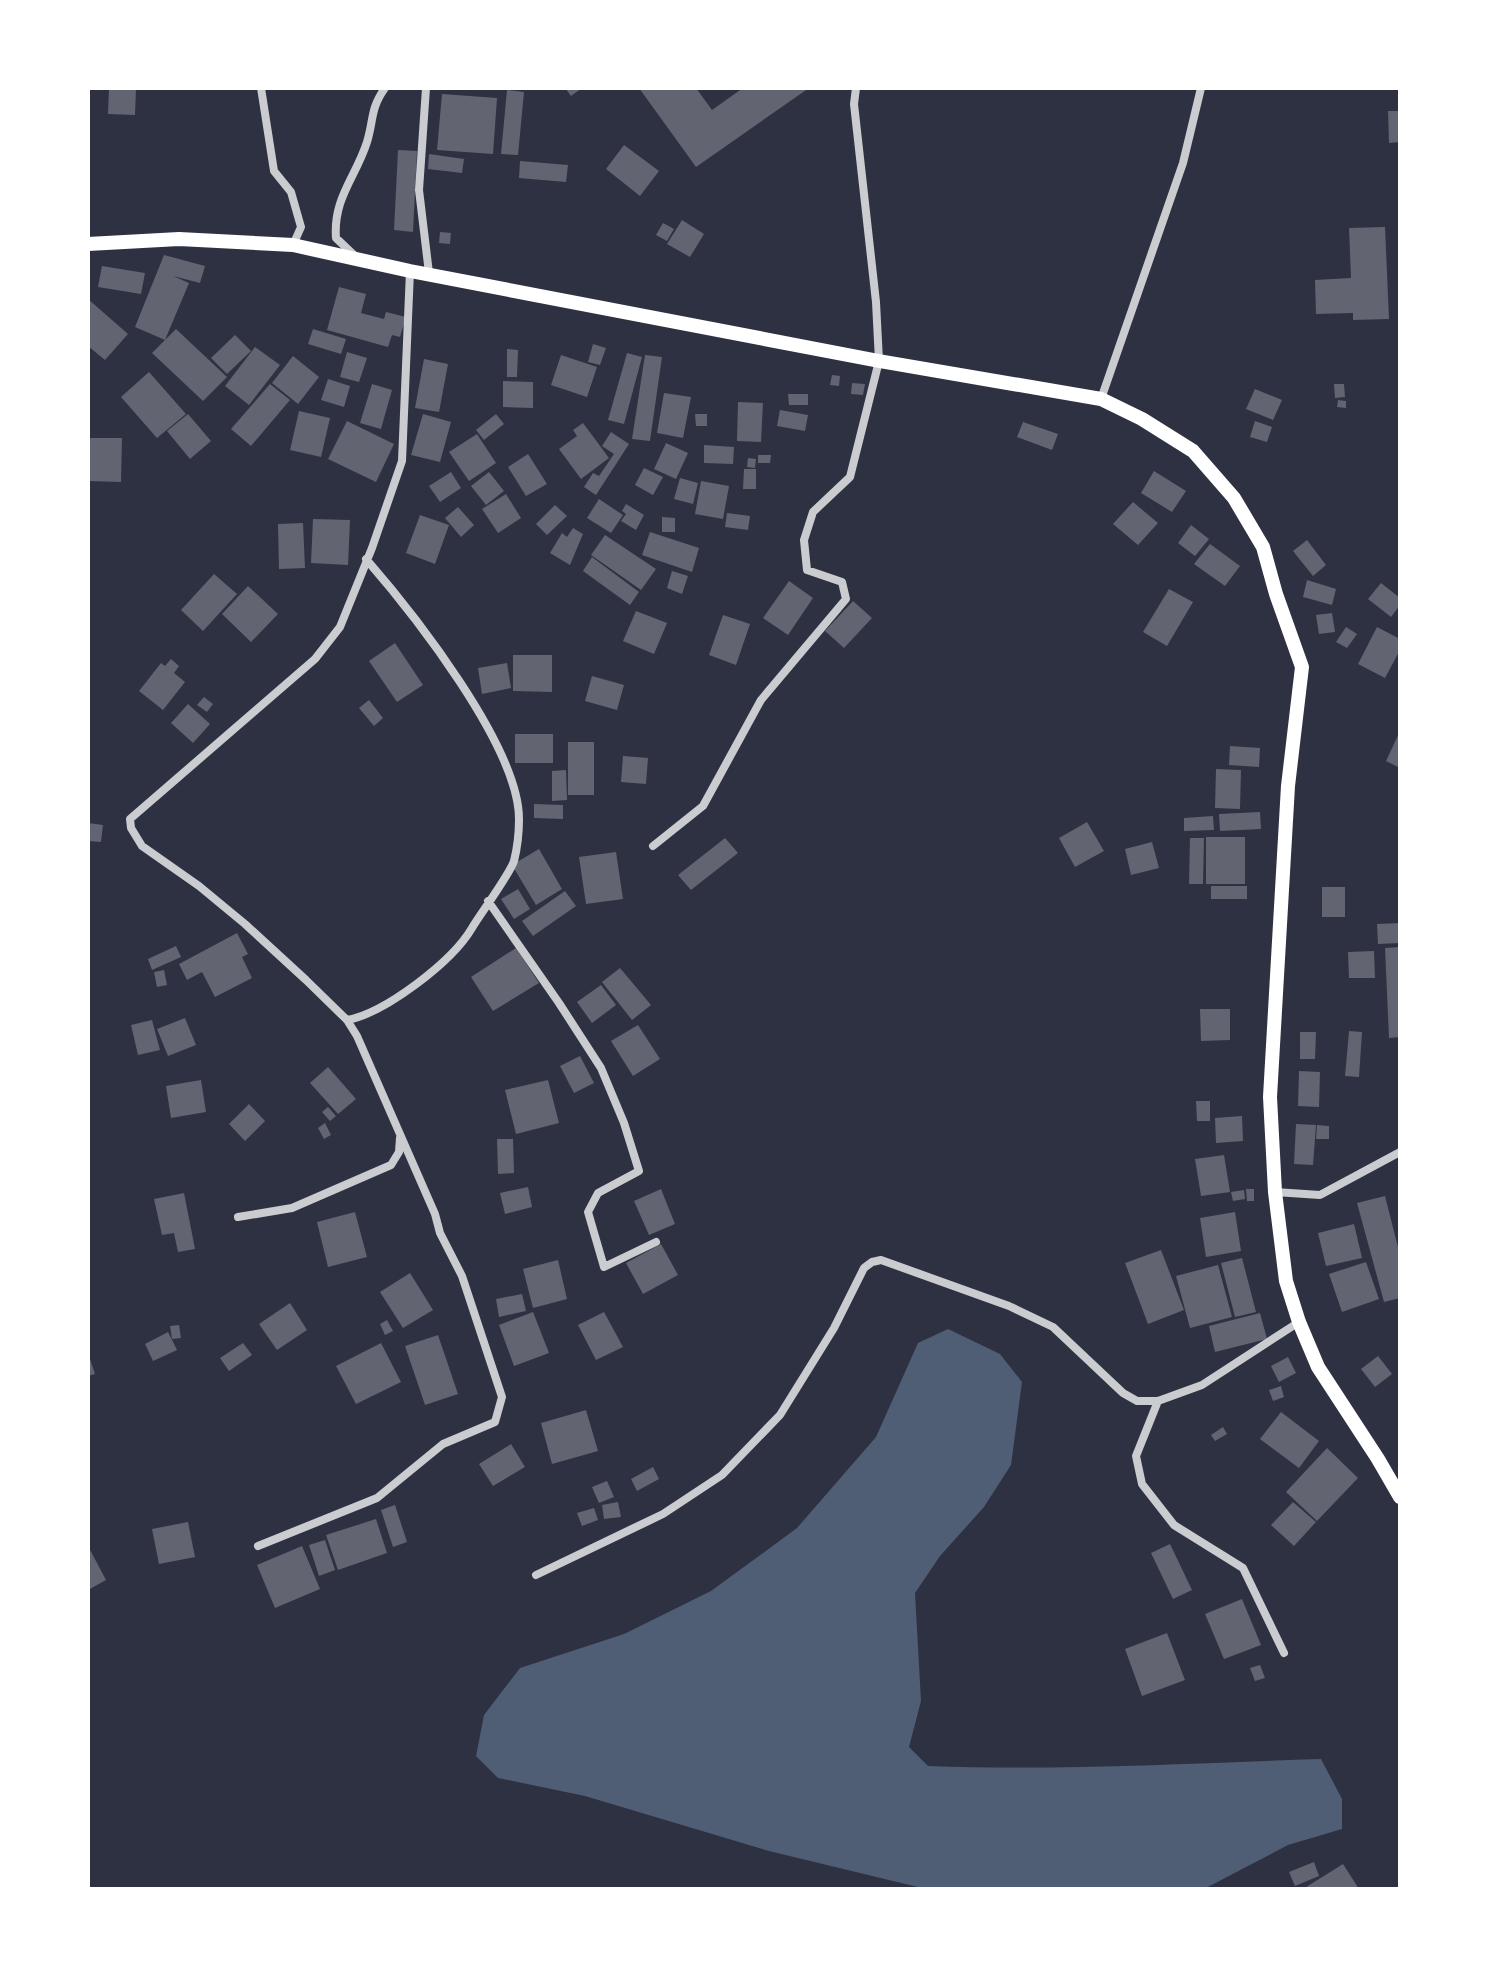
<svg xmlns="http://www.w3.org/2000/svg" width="1488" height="1977" font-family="Quicksand,sans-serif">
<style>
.water{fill:#4f5d75}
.building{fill:#626471}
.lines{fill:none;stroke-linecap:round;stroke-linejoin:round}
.minor{stroke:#caccd0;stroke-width:8}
.primary{stroke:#fff;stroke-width:14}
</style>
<rect width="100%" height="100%" fill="#2d3142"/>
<path class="water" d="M948 1329 1000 1354 1022 1382 1011 1465 984 1507 940 1556 915 1593 921 1701 909 1747 928 1766C1059 1771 1190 1763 1321 1759L1342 1799V1829L1288 1845 1204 1889H926L769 1851 585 1796 498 1778 476 1756 484 1715 520 1668 624 1634 711 1591 797 1528 876 1437 918 1343Z"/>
<path class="building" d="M109 88H136L135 115 108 114Z
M565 88H582L571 96Z
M639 88H696L712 110 743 88H809L696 167Z
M507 90 524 92 518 155 501 154Z
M442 94 497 98 493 154 437 150Z
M1388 111H1400V142L1389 143Z
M624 145 659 171 640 196 606 169Z
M398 150 417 151 413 232 394 230Z
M429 154 464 159 462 173 428 169Z
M520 161 568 165 566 182 519 178Z
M682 220 704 234 690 257 667 244Z
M663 223 674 229 667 241 656 235Z
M1385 227 1389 319 1353 320V313L1316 314 1315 280 1351 278 1349 228Z
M440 232 451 233 450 244 439 243Z
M164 255 205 266 200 283 173 276 189 283 165 340 135 327Z
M102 266 145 273 141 294 98 287Z
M339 287 366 294 361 313 384 319 386 312 406 317 400 337 392 335 388 347 327 330Z
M88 299 128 334 105 360 88 346Z
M176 329 227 377 203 401 152 353Z
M313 329 346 339 341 354 308 344Z
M235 335 251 351 227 374 211 358Z
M593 344 606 348 600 365 588 362Z
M255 347 280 365 249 405 225 386Z
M507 349 518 350 517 377H507Z
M347 352 367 358 359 382 340 377Z
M627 353 642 357 624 424 608 420Z
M561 355 597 367 587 397 551 385Z
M645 355 662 357 650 441 632 439Z
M293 356 319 377 298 404 272 383Z
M424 359 448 364 439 412 415 408Z
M149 372 186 414 157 438 121 397Z
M832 375 840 376 839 386 830 385Z
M328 379 350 386 344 407 321 400Z
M503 381 533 382V408L503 407Z
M852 383 865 384 863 395 851 394Z
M270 384 290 400 251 446 231 429Z
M372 384 392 390 381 429 360 423Z
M1334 384H1344L1345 397 1335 398Z
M1255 389 1282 400 1273 420 1246 409Z
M664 393 691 397 683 438 657 433Z
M788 394H808V405H789Z
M1338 400 1346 401V408L1337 407Z
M738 402 763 403 761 442 737 441Z
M780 410 808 415 805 431 777 426Z
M299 411 330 418 321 457 290 450Z
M188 414 211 441 190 459 167 431Z
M423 414 451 422 440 462 411 455Z
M496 414 504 424 484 440 476 430Z
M695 414H707V426H696Z
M347 421 394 444 376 482 328 459Z
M1255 421 1272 427 1267 442 1250 437Z
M1023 422 1058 434 1052 450 1017 437Z
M583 423 609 458 581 479 559 449 577 436 573 430Z
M611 432 629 444 596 495 584 487 593 473 599 476 614 454 602 446Z
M477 434 496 463 469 481 449 452Z
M88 438H122L121 482 88 481Z
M666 443 688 453 676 479 654 469Z
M704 445 734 447 733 464 704 463Z
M528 454 547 484 526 496 508 467Z
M758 455H771L770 463H758Z
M748 458 756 459 755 468 747 467Z
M644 468 663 477 653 495 635 485Z
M744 469H756V489H743Z
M1154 471 1186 491 1172 512 1141 493Z
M451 472 461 488 440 502 429 486Z
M489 472 504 491 486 505 471 486Z
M680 478 698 483 693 504 674 499Z
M701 481 729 486 723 519 695 514Z
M506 494 521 518 498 533 482 509Z
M599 499 623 515 611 533 587 518Z
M1133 502 1158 523 1138 545 1113 524Z
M626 504 644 515 636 530 621 521 626 514 622 511Z
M555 505 567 516 547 535 536 524Z
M458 507 474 525 461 537 445 518Z
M727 513 750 516 748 530 725 527Z
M420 515 449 525 435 564 406 553Z
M662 517 675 518V532H662Z
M313 519 350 520 348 565 311 563Z
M303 523 305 568 279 569 278 524Z
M1191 525 1209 539 1195 556 1178 543Z
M573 528 583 534 570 565 550 553 562 533 567 537Z
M650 532 699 548 692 572 642 555Z
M605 535 656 569 641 590 591 555Z
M1307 540 1326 565 1313 576 1293 551Z
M1210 544 1240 566 1225 586 1194 564Z
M592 557 639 592 630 605 583 571Z
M672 571 688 576 682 594 667 588Z
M214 574 237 594 203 631 181 610Z
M1307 580 1336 589 1332 605 1303 597Z
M789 581 813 598 788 635 763 618Z
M1381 583 1400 598V605L1391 617 1368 599Z
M248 586 278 614 251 642 222 614Z
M1169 589 1193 602 1167 646 1143 632Z
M853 601 872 618 844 648 825 631Z
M636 611 667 623 654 654 623 641Z
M1332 613 1335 632 1319 634 1316 615Z
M723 615 750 624 736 665 709 655Z
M1346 627 1357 634 1347 648 1336 642Z
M1377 627 1400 639V650L1385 678 1358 664Z
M395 643 423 685 397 702 369 661Z
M513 655H552V692L513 691Z
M171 659 179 666 174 673 185 682 163 710 139 691 161 663 165 666Z
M507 663 511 688 482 694 478 668Z
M592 676 624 685 617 710 585 701Z
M204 697 213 704 207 712 197 705Z
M369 700 383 718 374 726 359 708Z
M188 704 210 724 193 743 171 723Z
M1400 731V768L1386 761Z
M515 734H553V763H515Z
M568 742H594V795H568Z
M1230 746 1260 748 1259 767 1229 765Z
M623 756 648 758 646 784 621 782Z
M1216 769 1241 770 1240 809 1215 808Z
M566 770 567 800 552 801V771Z
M534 804 563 805V819L534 818Z
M1260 812 1261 829 1220 831 1219 814Z
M1213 816 1214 830 1184 831V818Z
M1087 822 1104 851 1075 867 1059 838Z
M88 823 103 825 101 842 88 841Z
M1206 837H1245V884H1206Z
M725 838 738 853 691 890 678 875Z
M1190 838H1204L1203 884H1189Z
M1152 842 1159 868 1131 875 1125 849Z
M539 849 562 889 536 905 512 865Z
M616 852 623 899 586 904 579 857Z
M1211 886H1247V899H1211Z
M1322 887H1345V917H1322Z
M518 889 530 909 514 919 501 899Z
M565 891 576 906 533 936 522 921Z
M1400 923V943L1378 944 1377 924Z
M237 933 248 954 242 957 252 978 215 997 202 972 187 980 179 964Z
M176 946 181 957 152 970 148 959Z
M1400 947V1037L1389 1038 1385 948Z
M516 948 539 983 493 1011 471 977Z
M1374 951 1375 978H1349L1348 952Z
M620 968 651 1005 632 1020 602 982Z
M164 970 167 985 157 987 154 972Z
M601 985 616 1005 592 1023 577 1002Z
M1200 1009H1230V1040L1201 1041Z
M185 1018 196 1045 168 1056 157 1029Z
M152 1020 160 1050 138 1055 131 1025Z
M638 1025 660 1059 633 1076 611 1041Z
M1349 1031 1362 1032 1359 1077 1345 1076Z
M1300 1032H1316L1315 1059H1300Z
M580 1056 594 1083 574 1093 560 1066Z
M328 1067 356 1099 338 1114 310 1083Z
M1299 1071 1320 1072 1319 1107 1298 1106Z
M201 1080 206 1112 171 1118 166 1086Z
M548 1080 559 1123 516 1134 505 1090Z
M1196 1101H1210V1121H1197Z
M249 1104 265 1121 245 1141 229 1124Z
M328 1107 336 1116 330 1121 322 1112Z
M1242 1116 1243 1141 1216 1143 1215 1118Z
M325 1123 331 1135 324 1139 318 1128Z
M1296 1124 1316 1125 1313 1165 1294 1164Z
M1317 1125 1329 1126V1139H1316Z
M497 1139H513L514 1173 498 1174Z
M1224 1155 1230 1192 1201 1196 1195 1159Z
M528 1187 532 1207 505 1214 500 1193Z
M661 1189 675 1224 649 1235 634 1201Z
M1246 1189H1254V1201H1247Z
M1244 1190 1245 1199 1233 1201 1231 1192Z
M184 1193 195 1249 178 1252 174 1233 162 1235 154 1199Z
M1385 1196 1400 1255V1298L1384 1302 1357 1203Z
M355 1212 367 1257 328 1267 317 1222Z
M1235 1212 1241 1251 1206 1257 1200 1218Z
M1354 1224 1362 1258 1326 1266 1318 1233Z
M661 1244 678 1275 643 1294 626 1263Z
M1161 1250 1184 1310 1148 1324 1125 1263Z
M1242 1258 1256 1312 1235 1317 1221 1263Z
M558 1260 567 1299 533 1308 523 1269Z
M1366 1262 1379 1299 1342 1312 1329 1274Z
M1218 1265 1232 1317 1190 1328 1176 1276Z
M410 1273 433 1310 403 1328 380 1292Z
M522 1294 526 1311 499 1317 496 1299Z
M290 1303 307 1330 277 1350 259 1324Z
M533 1312 549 1353 514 1366 499 1325Z
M604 1312 623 1347 596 1360 578 1325Z
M1260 1313 1267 1339 1215 1352 1209 1326Z
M387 1320 393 1331 385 1335 380 1324Z
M179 1325 181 1338 172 1339 170 1326Z
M168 1332 177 1350 153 1361 145 1344Z
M438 1335 458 1394 425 1405 405 1346Z
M243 1343 252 1355 229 1371 220 1358Z
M381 1343 401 1382 356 1404 336 1366Z
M88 1353 95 1374 88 1376Z
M1378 1356 1392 1374 1375 1387 1361 1369Z
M1288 1357 1296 1373 1279 1382 1271 1366Z
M1281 1386 1284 1397 1273 1401 1269 1390Z
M586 1410 598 1451 552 1464 541 1423Z
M1281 1412 1319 1441 1299 1468 1260 1439Z
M1223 1427 1227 1434 1215 1441 1211 1435Z
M511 1444 525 1467 493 1486 479 1464Z
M1327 1448 1358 1478 1317 1521 1286 1492Z
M653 1467 659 1479 637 1491 631 1479Z
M607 1481 614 1497 599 1503 592 1487Z
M618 1502 621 1517 604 1519 602 1505Z
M1293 1502 1316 1522 1294 1546 1271 1525Z
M395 1505 407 1542 393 1547 381 1510Z
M594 1508 598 1520 582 1526 577 1513Z
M376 1519 387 1553 338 1570 326 1535Z
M188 1522 195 1557 159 1564 152 1529Z
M325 1540 335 1570 319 1576 309 1545Z
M1170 1544 1192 1590 1173 1599 1151 1553Z
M88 1546 106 1580 88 1590Z
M302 1546 320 1589 275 1608 257 1565Z
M1242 1599 1261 1645 1224 1659 1205 1614Z
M1167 1633 1185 1680 1142 1696 1125 1649Z
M1260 1665 1265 1678 1255 1681 1250 1668Z
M1314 1862 1319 1876 1295 1886 1289 1872Z
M1343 1864 1359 1889H1303Z"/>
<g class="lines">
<path class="minor" d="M261 88 274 171 291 192 301 227 293 245
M426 88 419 190 429 273
M356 257 336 238C333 198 356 177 367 142 374 119 370 109 385 88
M1101 399 1183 163 1201 88
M653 846 703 806 761 700 846 599 842 582 807 570 804 540 813 512 850 477 879 361 876 302 854 104 856 88
M488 901 559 1003 601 1068 624 1123 639 1171 598 1193 588 1212 604 1267 656 1242
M347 1020C385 1013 452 962 472 928 481 913 510 874 514 861 517 849 519 831 519 819 519 747 413 613 366 559
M1275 1192 1320 1195 1400 1152
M238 1217 292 1208 391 1165 399 1152 400 1138
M1158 1401 1136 1456 1142 1484 1174 1525 1243 1568 1284 1653
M258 1546 377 1498 443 1444 495 1422 502 1397 462 1276 440 1233 435 1214 357 1036 347 1020 306 980 245 924 199 886 142 846 131 828 130 819 315 659 340 627 372 548 402 461 410 271
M536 1575 663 1514 722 1475 780 1415 834 1328 864 1268 872 1262 881 1260 1009 1306 1053 1327 1123 1393 1137 1401H1158L1202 1385 1299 1322"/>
<path class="primary" d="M88 244 179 239 293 245 410 271 879 361 1101 399 1142 419 1193 451 1234 498 1263 547 1276 594 1302 667 1288 786 1270 1097 1275 1192 1286 1281 1299 1322 1318 1367 1378 1459 1400 1497"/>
</g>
<rect width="1488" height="1977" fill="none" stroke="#ffffff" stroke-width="180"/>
</svg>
